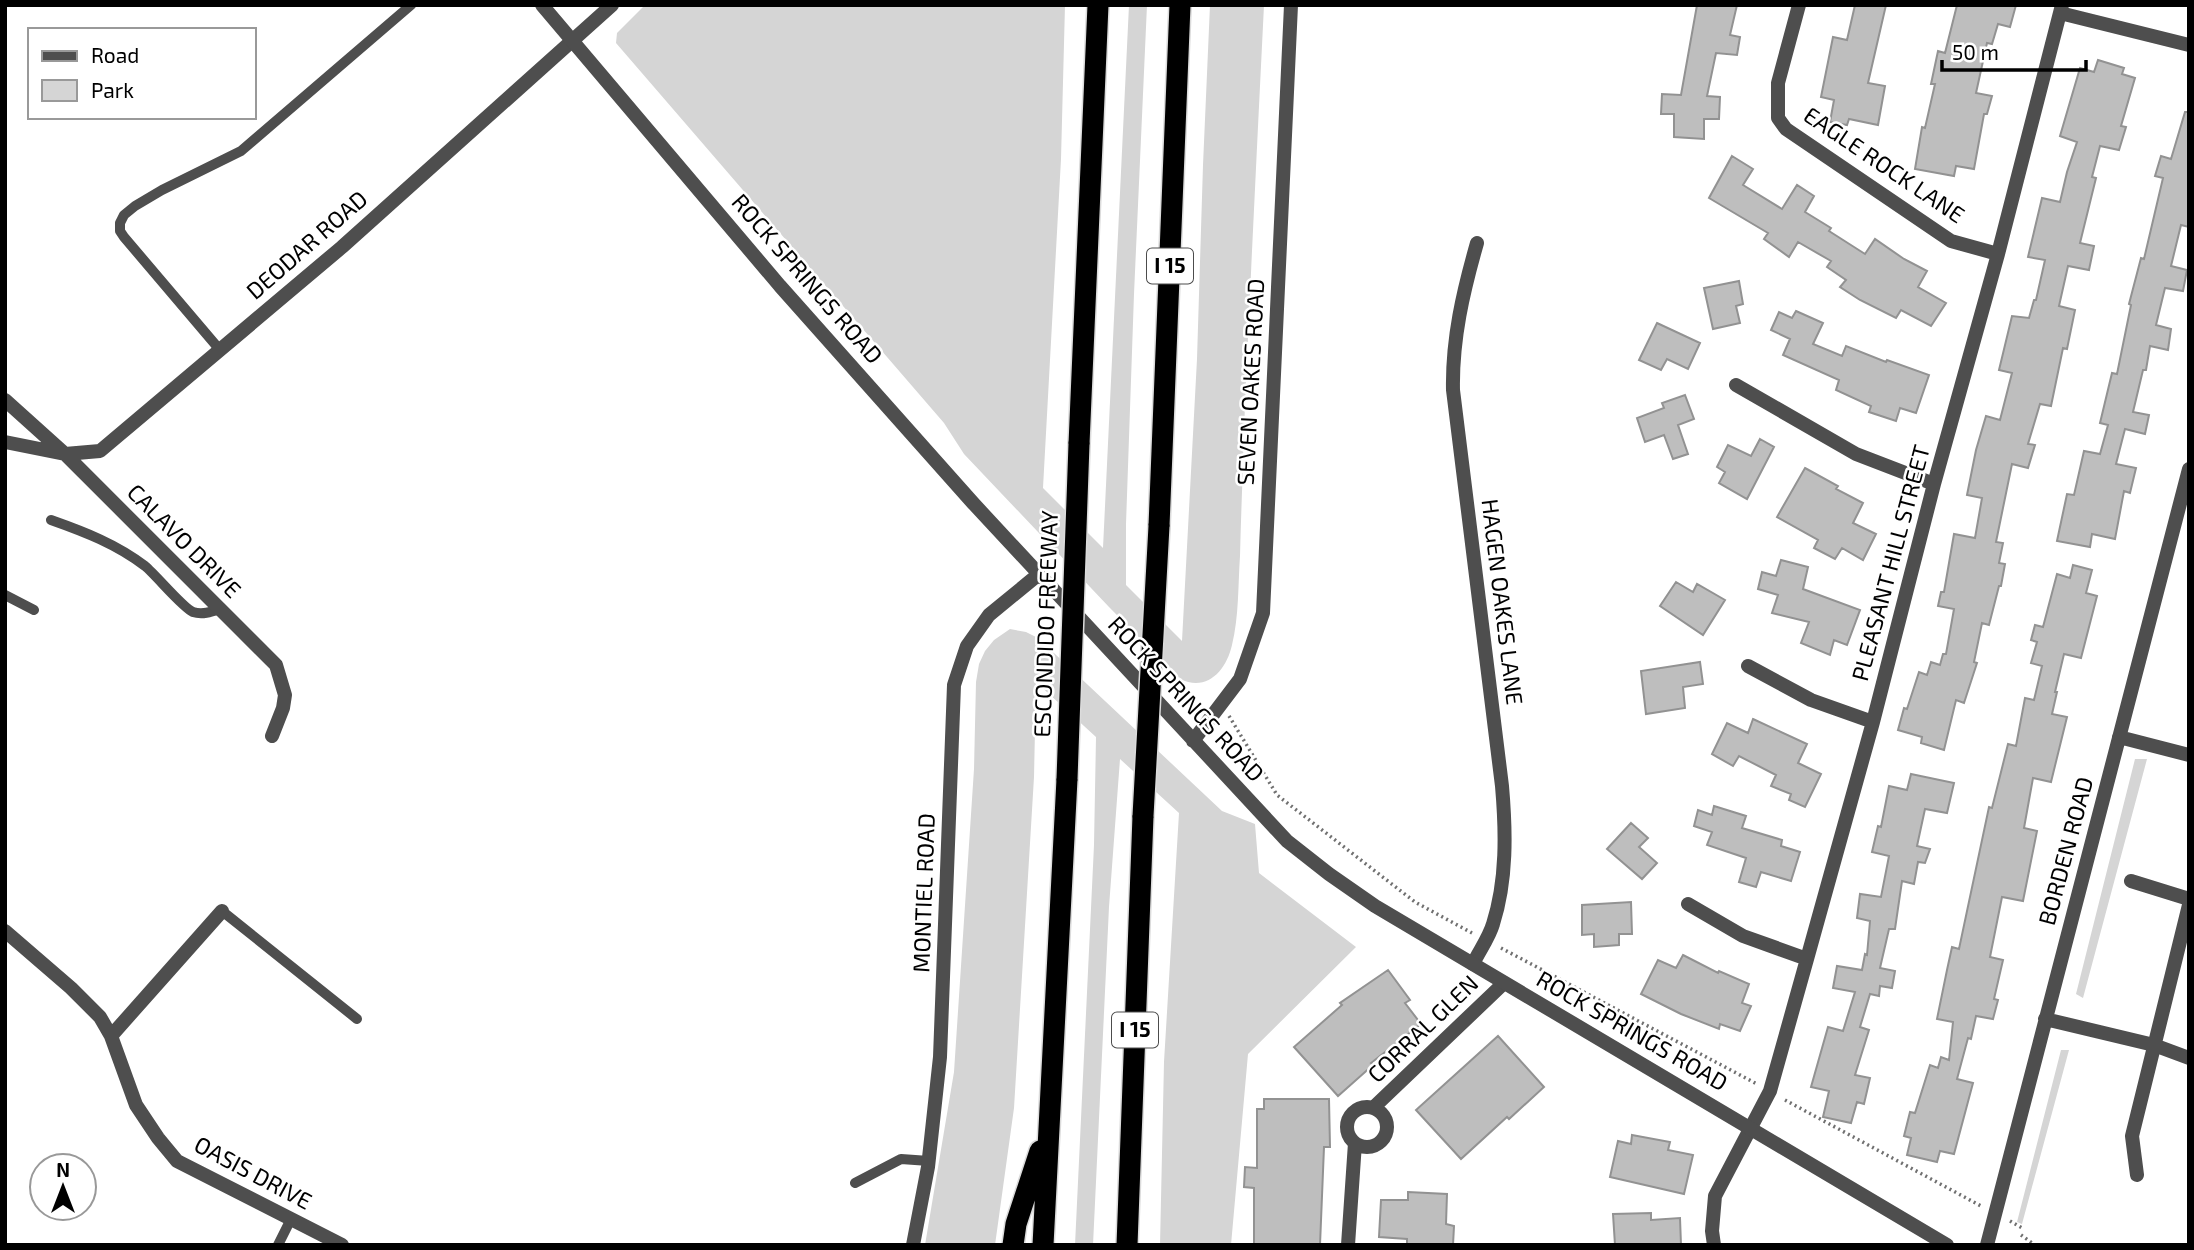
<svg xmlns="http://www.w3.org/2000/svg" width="2194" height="1250" font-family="'Exo 2',sans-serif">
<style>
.green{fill:#d5d5d5}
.building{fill:#bebebe;stroke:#929292;stroke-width:2}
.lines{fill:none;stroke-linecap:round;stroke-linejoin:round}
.motorway-casing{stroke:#dbdbdb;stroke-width:24}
.path{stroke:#707070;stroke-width:3.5;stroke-dasharray:2 3.5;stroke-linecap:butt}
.service{stroke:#4e4e4e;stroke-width:10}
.minor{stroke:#4e4e4e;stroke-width:14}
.tertiary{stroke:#4e4e4e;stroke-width:14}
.motorway{stroke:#000;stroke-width:21}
.motorway-bridge-casing{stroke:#dbdbdb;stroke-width:24;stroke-linecap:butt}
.motorway-bridge{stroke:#000;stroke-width:21}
.labels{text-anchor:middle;stroke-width:5;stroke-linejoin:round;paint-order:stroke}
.shield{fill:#fff;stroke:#4c4c4c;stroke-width:2}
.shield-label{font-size:21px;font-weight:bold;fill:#000}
.street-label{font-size:23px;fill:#000;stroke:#fff}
</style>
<rect width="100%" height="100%" fill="#fff"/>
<path class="green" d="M645 5H1065L1061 159 1043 488 1103 548 1129 5H1147L1134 294 1126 524V585L1182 641 1197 359 1203 165 1210 5H1264C1257 146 1250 287 1244 429 1243 471 1241 513 1240 556 1238 585 1239 617 1232 645 1226 671 1207 692 1180 679L1109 607 964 454 944 423 616 43 617 33Z
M1010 629 1026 632 1038 638 1222 811 1255 824 1259 873 1356 947 1248 1054 1231 1245H1160L1164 1062 1179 813 1120 759 1109 907 1093 1245H1075L1094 845 1096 737 1036 682 1034 777 1014 1108 995 1245H925L954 1072 974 769 976 682 979 664 985 651 994 640Z
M2135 759H2147L2083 998 2076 994Z
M2061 1050H2069L2022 1224 2017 1222Z"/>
<path class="building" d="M1697 5H1737L1730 35 1740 37 1737 55 1716 53 1707 96 1720 97 1719 119H1704V139L1674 137V114H1661L1662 94 1681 95Z
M1855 5H1886L1868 83 1885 86 1878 125 1849 119 1847 125 1830 122 1834 100 1821 97 1833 37 1847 40Z
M1957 5H2016L2010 27 1998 24 1992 44 1987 43 1976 93 1992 96 1987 114H1984L1974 169 1956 166 1954 176 1915 169 1922 127 1925 128 1935 84H1931L1938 51 1945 53Z
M2098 60 2124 68 2122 74 2135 78 2121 126 2126 127 2119 150 2100 146 2092 177 2096 178 2080 243 2094 246 2089 270 2068 266 2059 306 2075 310 2067 349 2063 348 2051 406 2040 404 2028 444 2035 445 2028 468 2012 464 1996 542 2003 543 1999 563 2005 564 2001 586H1999L1989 625 1982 623 1974 662 1977 663 1964 703 1956 700 1944 750 1921 743 1922 737 1898 730 1904 708 1907 709 1919 672 1927 675 1931 662 1940 665 1943 654H1946L1954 609 1938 606 1941 592H1944L1954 534 1975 538 1982 498 1967 495 1976 450 1986 416 2000 420 2012 373 1999 370 2012 316 2029 318 2034 300H2036L2045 260 2028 257 2042 198 2060 202 2067 172 2077 142 2060 136 2080 68 2094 72Z
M2185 112H2189V227L2181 225 2171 266 2187 270 2183 291 2165 288 2156 325 2171 329 2168 350 2150 346 2146 370H2143L2133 412 2149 415 2145 434 2125 429 2116 464 2136 468 2130 493 2124 491 2115 539 2092 534 2090 547 2057 541 2067 494 2074 495 2084 451 2100 454 2108 425 2100 423 2112 373 2117 374 2131 305 2129 304 2141 258 2144 259 2163 178 2155 176 2161 156 2171 159Z
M1732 156 1753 169 1743 185 1782 209 1797 185 1814 196 1805 212 1831 228 1829 231 1865 254 1875 239 1904 259 1927 271 1918 287 1946 303 1931 326 1901 310 1896 318 1860 300 1840 287 1846 280 1827 267 1831 261 1798 242 1789 257 1764 239 1768 233 1709 198Z
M1739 281 1743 304 1736 306 1740 323 1713 329 1704 288Z
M1796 311 1823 323 1813 344 1842 356 1846 346 1886 362 1887 360 1929 375 1916 413 1900 408 1896 421 1869 412 1871 406 1836 390 1839 380 1783 355 1790 339 1771 330 1779 312 1792 318Z
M1657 323 1700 343 1688 369 1667 359 1661 370 1639 360Z
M1685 395 1694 419 1678 425 1688 454 1673 459 1664 435 1645 442 1637 418 1664 408 1662 403Z
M1760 439 1774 447 1747 499 1719 483 1725 472 1717 467 1728 445 1751 456Z
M1805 468 1838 486 1836 489 1863 503 1853 523 1876 534 1863 560 1842 548 1835 559 1814 548 1818 540 1777 517Z
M1781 560 1808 567 1803 589 1860 610 1847 645 1834 640 1830 655 1801 643 1809 622 1772 613 1778 595 1758 589 1762 572 1776 576Z
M2073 565 2092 570 2086 593 2097 596 2081 658 2064 654 2055 692H2057L2052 714 2067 717 2051 782 2033 778 2024 828 2037 831 2023 901 2002 897 1990 957 2003 960 1994 999 1998 1000 1993 1019 1976 1016 1971 1039 1968 1038 1957 1079 1973 1083 1954 1154 1940 1151 1937 1162 1907 1155 1911 1138 1904 1136 1910 1112 1915 1113 1930 1065 1938 1068 1941 1057 1949 1060 1953 1022 1937 1019 1947 970 1952 947 1959 949 1989 807 1992 808 2008 744 2016 746 2025 698 2034 700 2042 666 2031 663 2037 642 2031 640 2035 625 2043 627 2057 574 2070 578Z
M1676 582 1693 592 1697 584 1725 600 1703 635 1660 606Z
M1700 662 1703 684 1683 687 1685 708 1646 714 1641 671Z
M1753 719 1807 744 1798 763 1821 774 1805 807 1789 800 1791 794 1771 786 1776 775 1739 756 1733 766 1712 754 1727 723 1748 733Z
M1911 774 1954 783 1947 813 1925 809 1917 846 1930 849 1925 863 1918 862 1914 884 1902 881 1895 929H1889L1880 968 1895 971 1892 988 1880 986 1879 996 1870 994 1860 1027 1869 1030 1855 1075 1870 1078 1864 1104 1857 1102 1851 1123 1823 1117 1829 1091 1811 1087 1828 1027 1843 1031 1855 992 1833 988 1837 966 1862 970 1865 954 1867 955 1870 921 1857 918 1860 894 1881 897 1889 856 1872 852 1878 826 1881 827 1889 786 1907 790Z
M1714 806 1746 816 1742 828 1782 840 1781 846 1800 852 1791 881 1761 872 1756 887 1739 882 1746 858 1707 845 1712 832 1694 826 1698 810 1712 815Z
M1631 823 1648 838 1639 847 1657 863 1642 879 1607 849Z
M1631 902 1632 934H1619V945L1594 947V934L1582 935V905Z
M1683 955 1718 973 1719 971 1749 984 1742 1003 1751 1006 1740 1031 1720 1024 1719 1029 1681 1014 1641 994 1658 960 1676 968Z
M1388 970 1410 1000 1405 1003 1421 1024 1371 1063 1373 1065 1338 1096 1294 1047 1342 1005 1340 1003Z
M1498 1036 1544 1087 1509 1119 1507 1117 1461 1159 1416 1110Z
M1264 1099H1329L1330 1147H1324L1320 1245H1254V1188L1244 1187 1245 1167 1257 1168V1109H1264Z
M1632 1135 1670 1142 1668 1150 1693 1155 1684 1194 1610 1177 1618 1141 1631 1144Z
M1408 1192 1447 1194 1446 1224 1454 1226 1453 1245H1407V1239L1379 1237 1381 1200H1408Z
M1651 1213V1220L1680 1218 1681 1245H1615L1613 1214Z"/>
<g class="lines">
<g class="motorway-casing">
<path id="motorway" d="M1079 444 1098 5
M1159 526 1180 5
M1013 1245 1016 1224 1040 1151
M1043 1245 1067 779
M1127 1245 1143 816"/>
</g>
<path class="path" d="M1229 716 1277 795 1415 902 1472 933
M1501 948 1757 1084
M1785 1100 1981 1206
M2010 1221 2024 1229
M2021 1235 2035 1245"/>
<path class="service" d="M220 350 124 237 120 231V223L124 215 135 206 162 190 241 151 411 5
M51 520C85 532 116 544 145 566 156 575 183 608 193 612 202 615 211 612 220 609
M5 595 34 610
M222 911 357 1019
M855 1183 901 1159 929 1161
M278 1245 291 1219"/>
<path class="minor" d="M1799 5 1778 83V118L1786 129 1951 241 1998 254
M2060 13 2189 45
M1736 385 1856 454 1934 484
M5 400 65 454 276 665 285 695 283 708 272 736
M5 442 65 454 100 451 342 247 573 40
M1748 666 1811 700 1873 722
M2119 737 2189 755
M2131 881 2189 899
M1688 904 1743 936 1807 959
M5 931 71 988 100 1017 111 1036 136 1105 158 1138 177 1161 342 1245
M1473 964C1479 951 1489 938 1493 924 1507 880 1506 832 1502 786L1453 390C1452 339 1463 292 1477 243
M2045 1019 2154 1045 2189 1058
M111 1036 222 911
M1347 1127a20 20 0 1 1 40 0a20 20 0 1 1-40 0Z
M1373 1108 1504 983
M2137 1175 2132 1136 2189 905
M1348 1245 1355 1143
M1714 1245 1712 1231 1715 1196 1770 1091 1807 959 1873 722 1934 484 1998 254 2062 5
M1987 1245 2189 469"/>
<path class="tertiary" d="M542 5 780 286 973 503 1287 841 1329 874 1375 906 1947 1245
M573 40 612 5
M1193 741 1240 679 1263 613 1291 5
M913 1245 928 1167 940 1057 954 685 967 646 989 615 1039 574"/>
<use href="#motorway" class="motorway"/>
<g class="motorway-bridge-casing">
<path id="motorway-bridge" d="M1067 779 1079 444
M1143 816 1159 526"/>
</g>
<use href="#motorway-bridge" class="motorway-bridge"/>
</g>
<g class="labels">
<g class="shield">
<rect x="1147" y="248.5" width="46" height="35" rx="5"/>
<rect x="1112" y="1012.5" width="46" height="35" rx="5"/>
</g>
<g class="shield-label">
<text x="1170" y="273">I 15</text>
<text x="1135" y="1037">I 15</text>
</g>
<g class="street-label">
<text transform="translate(1884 165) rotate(34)" y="8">EAGLE ROCK LANE</text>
<text transform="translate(307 245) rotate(-41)" y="8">DEODAR ROAD</text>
<text transform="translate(807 279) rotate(49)" y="8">ROCK SPRINGS ROAD</text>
<text transform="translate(1251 382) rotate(-87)" y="8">SEVEN OAKES ROAD</text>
<text transform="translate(184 541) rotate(45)" y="8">CALAVO DRIVE</text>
<text transform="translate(1891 563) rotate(-75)" y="8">PLEASANT HILL STREET</text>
<text transform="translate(1502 602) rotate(83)" y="8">HAGEN OAKES LANE</text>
<text transform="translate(1046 624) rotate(-88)" y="8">ESCONDIDO FREEWAY</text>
<text transform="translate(1186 699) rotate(47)" y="8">ROCK SPRINGS ROAD</text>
<text transform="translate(2066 851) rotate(-75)" y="8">BORDEN ROAD</text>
<text transform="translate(924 893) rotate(-88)" y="8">MONTIEL ROAD</text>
<text transform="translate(1423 1029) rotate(-44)" y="8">CORRAL GLEN</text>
<text transform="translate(1632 1031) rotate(30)" y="8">ROCK SPRINGS ROAD</text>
<text transform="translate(253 1173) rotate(28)" y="8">OASIS DRIVE</text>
</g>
</g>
<rect width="2194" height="1250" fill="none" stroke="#000000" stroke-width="14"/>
<rect x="28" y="28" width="228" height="91" fill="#ffffff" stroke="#999999" stroke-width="2"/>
<rect x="42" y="51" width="35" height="10" fill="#4e4e4e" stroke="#999999" stroke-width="2"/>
<text x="91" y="63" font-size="21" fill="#000000">Road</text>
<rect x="42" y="80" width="35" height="21" fill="#d5d5d5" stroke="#999999" stroke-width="2"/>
<text x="91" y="98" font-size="21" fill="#000000">Park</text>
<g transform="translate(63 1187)"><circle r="33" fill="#ffffff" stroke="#999999" stroke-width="2"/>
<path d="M0-5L12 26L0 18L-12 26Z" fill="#000000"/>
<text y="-10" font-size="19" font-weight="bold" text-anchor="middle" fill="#000000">N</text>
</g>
<path d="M1942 60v10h144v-10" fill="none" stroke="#000000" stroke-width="3.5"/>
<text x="1952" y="60" font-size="21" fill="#000000" stroke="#ffffff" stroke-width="5" paint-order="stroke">50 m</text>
</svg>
